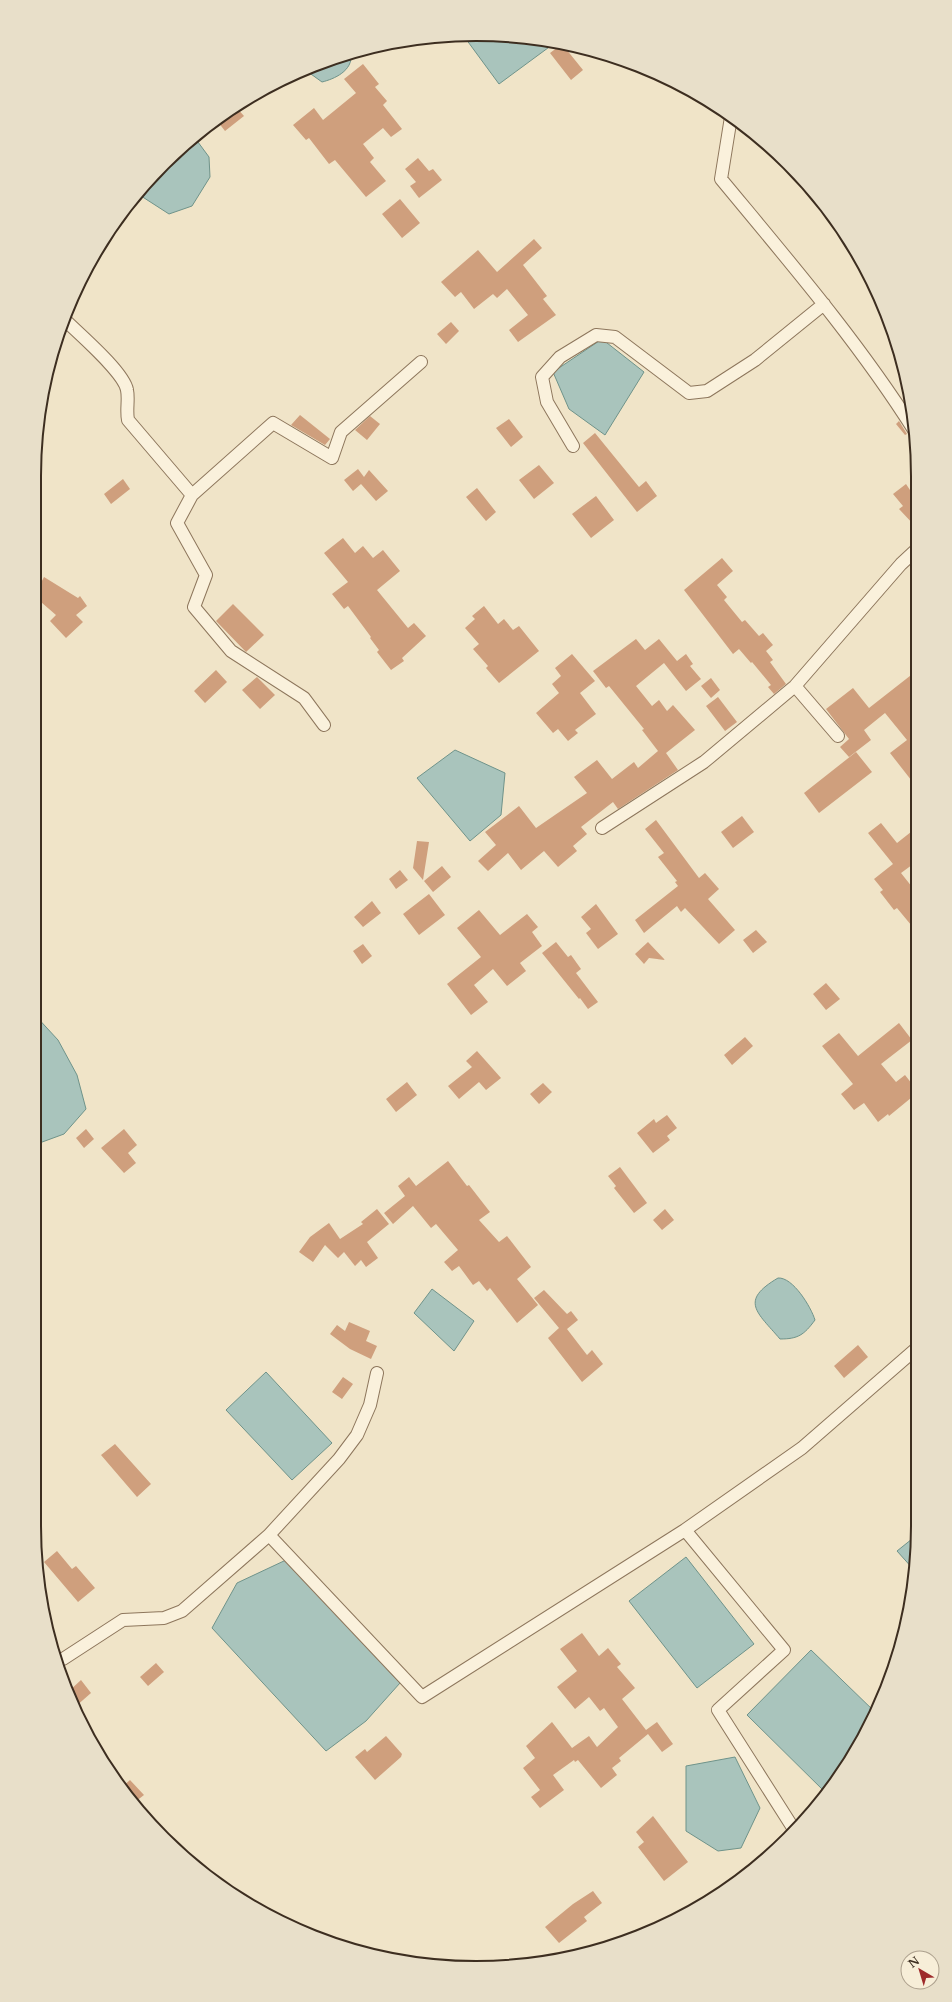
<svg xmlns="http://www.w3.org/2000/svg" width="952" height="2002" font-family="'Libre Baskerville',serif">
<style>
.water{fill:#a9c4bc;stroke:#6f938a}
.building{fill:#cf9f7d}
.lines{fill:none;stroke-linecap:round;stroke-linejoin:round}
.street-casing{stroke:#8d765c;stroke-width:14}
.street{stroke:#faf1dc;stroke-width:12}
.rim{fill:none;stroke:#3d2e20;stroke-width:2}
</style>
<rect width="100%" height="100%" fill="#f0e4c8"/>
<path class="water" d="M476 34 556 42 499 84 463 35Z
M351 54C353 71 334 79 322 82L304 69Z
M195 138 209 157 210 177 192 206 169 214 138 194 164 163Z
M602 339 644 372 605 435 569 409 553 372Z
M455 750 505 773 501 815 470 841 417 778Z
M34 1014 58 1040 77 1075 86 1109 64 1134 34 1145Z
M778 1278C793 1277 811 1307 815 1320 804 1335 798 1339 780 1339 757 1312 739 1301 778 1278Z
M432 1289 474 1321 454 1351 414 1313Z
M266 1372 332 1443 292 1480 226 1410Z
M917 1535 914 1570 897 1551Z
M686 1557 754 1644 697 1688 629 1601Z
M286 1560 400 1683 366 1721 326 1751 212 1628 237 1583Z
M811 1650 875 1712 844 1771 826 1793 747 1715Z
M735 1757 760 1808 741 1848 718 1851 686 1831V1766Z"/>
<path class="building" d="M562 44 583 70 571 80 550 53Z
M363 64 379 84 375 87 387 101 383 105 402 129 391 137 383 128 363 144 374 158 370 162 386 181 366 197 335 160 329 164 309 138 306 140 293 125 314 108 323 120 356 93 344 79Z
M236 107 244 116 225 131 218 122Z
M418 158 429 171 433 169 442 180 419 198 410 186 416 182 405 169Z
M400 199 420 223 402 238 382 214Z
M534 239 542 248 523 265 547 296 543 299 556 315 518 342 509 330 528 315 507 289 497 298 493 294 474 309 461 292 455 297 441 282 478 250 497 272Z
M451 322 459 331 446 344 437 334Z
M300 415 330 439 325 445 291 425Z
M370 416 380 424 367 440 355 430Z
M509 419 523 437 511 447 496 428Z
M899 421 907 434 905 435 896 424Z
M595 433 639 487 646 481 657 496 637 512 583 443Z
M539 465 554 483 534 499 519 480Z
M358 469 364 477 369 470 388 491 376 501 361 484 353 491 344 480Z
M123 479 130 489 111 504 104 494Z
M906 484 914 496 915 526 899 509 903 506 893 494Z
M477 488 496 512 486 521 466 497Z
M596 496 614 520 591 538 572 514Z
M343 538 355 553 363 546 373 558 383 550 400 571 377 590 408 628 414 623 426 636 402 658 404 661 391 670 377 652 379 650 370 638 371 637 348 606 344 609 332 594 348 582 324 553Z
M722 558 733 571 717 585 727 597 724 600 742 622 745 620 759 636 763 633 773 645 766 651 773 660 770 662 786 684 774 694 768 687 771 685 752 662 751 663 739 649 733 654 684 590Z
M44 577 78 598 80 596 87 606 76 615 83 622 66 638 50 621 56 615 34 596Z
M233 604 264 635 246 652 216 621Z
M484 606 498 624 504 619 513 630 519 626 539 651 499 683 486 668 488 666 473 649 479 644 465 628 475 619 472 616Z
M636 639 645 650 659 639 677 661 686 654 693 664 690 666 701 679 686 691 664 663 636 686 652 706 659 700 667 711 673 705 695 730 666 753 678 770 618 809 613 802 581 827 587 834 573 846 577 851 558 867 544 851 521 870 508 853 488 871 478 861 496 845 485 832 519 806 536 828 587 793 574 777 597 760 612 779 634 762 638 768 658 751 642 730 644 729 609 686 606 688 593 671Z
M572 654 595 681 580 693 596 714 575 730 578 733 568 741 558 729 553 733 536 713 559 693 552 684 561 676 555 668Z
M216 670 227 682 205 703 194 691Z
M915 672V785L890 753 907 740 885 713 864 730 871 740 849 757 840 747 849 739 826 709 853 688 869 708Z
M257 677 275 695 260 709 242 690Z
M711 678 720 690 711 698 701 686Z
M718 697 737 722 725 731 706 706Z
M856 752 872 772 819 813 804 793Z
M742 816 754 832 733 848 721 832Z
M656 820 699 878 705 873 719 889 708 899 735 930 719 944 685 908 681 912 677 906 644 933 635 920 678 886 675 882 677 881 658 857 664 853 645 829Z
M881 823 897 843 916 828V862L901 873 916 892V931L897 908 894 910 880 892 883 890 874 879 893 864 868 833Z
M417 841 429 842 423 880 413 868Z
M442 866 451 877 433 892 424 881Z
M400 870 408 880 396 889 389 879Z
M429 894 445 915 419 935 403 914Z
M372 901 381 913 363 927 354 917Z
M596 904 618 934 598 949 586 933 591 929 581 917Z
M479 910 500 935 527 914 538 927 532 932 542 946 520 963 526 971 507 986 493 969 474 985 488 1002 471 1015 447 984 481 957 457 928Z
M756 930 767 942 753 953 743 940Z
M556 942 568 957 571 955 581 969 576 973 598 1002 588 1009 580 998 579 999 542 953Z
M648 942 665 960 649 958 644 964 635 954Z
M363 944 372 956 362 964 353 951Z
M826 983 840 999 826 1010 813 994Z
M899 1023 912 1040 881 1064 896 1082 905 1075 916 1089 917 1093 889 1116 888 1114 878 1122 864 1103 854 1110 841 1094 853 1084 822 1046 839 1033 858 1056Z
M745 1037 753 1046 732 1065 724 1055Z
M477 1051 501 1078 486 1090 479 1082 459 1099 448 1086 472 1067 466 1061Z
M407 1082 417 1095 396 1112 386 1099Z
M543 1083 552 1092 539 1104 530 1094Z
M667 1115 677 1128 667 1136 670 1140 653 1153 637 1133 654 1119 656 1123Z
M86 1129 94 1139 84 1148 76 1138Z
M124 1129 137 1145 128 1153 136 1163 124 1173 101 1148Z
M448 1161 467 1186 469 1185 490 1212 479 1220 499 1242 507 1236 531 1267 517 1279 538 1305 517 1323 490 1288 487 1291 479 1281 473 1285 459 1266 452 1271 444 1262 458 1250 436 1224 431 1228 413 1206 393 1224 384 1213 405 1196 398 1186 409 1177 416 1186Z
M620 1167 647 1203 634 1213 614 1188 616 1186 608 1176Z
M377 1209 389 1224 367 1242 378 1258 366 1267 361 1260 355 1266 344 1252 338 1258 325 1245 313 1262 299 1252 310 1237 329 1223 340 1239 363 1224 361 1222Z
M665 1209 674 1220 662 1230 653 1220Z
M544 1290 567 1314 571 1311 578 1320 567 1329 587 1355 592 1350 603 1364 582 1382 548 1338 559 1328 534 1298Z
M349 1322 370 1331 366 1341 377 1346 371 1359 350 1349 330 1334 337 1325 345 1331Z
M858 1345 868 1357 844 1378 834 1366Z
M343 1377 353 1384 342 1399 332 1392Z
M115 1444 151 1484 137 1497 101 1455Z
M57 1551 72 1569 76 1566 95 1588 78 1602 44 1562Z
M582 1633 599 1656 608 1648 621 1664 617 1667 635 1688 622 1699 646 1730 657 1722 673 1744 662 1752 648 1734 619 1758 621 1761 612 1768 617 1775 601 1788 578 1760 575 1762 574 1760 553 1775 564 1790 540 1808 531 1797 540 1790 523 1768 535 1758 526 1746 552 1722 572 1748 589 1736 597 1747 618 1727 604 1708 600 1711 589 1697 575 1709 557 1687 577 1671 560 1649Z
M156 1663 164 1672 148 1686 140 1677Z
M81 1680 91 1693 75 1707 68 1692Z
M386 1736 402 1754 401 1757 375 1780 355 1757 365 1749 367 1752Z
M130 1780 144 1795 135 1802 122 1787Z
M653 1816 688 1862 664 1881 638 1847 644 1842 636 1832Z
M593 1891 602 1903 584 1917 587 1921 559 1943 545 1927 573 1904Z"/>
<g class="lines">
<g class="street-casing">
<path id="street" d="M731 117 721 179C788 260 857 340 914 430
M64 319C78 333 124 372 127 390 129 399 126 410 128 420L192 495 177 523 206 575 194 607 231 651 304 698 324 725
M573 446 547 402 542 377 560 357 596 335 615 337 689 393 707 391 755 360 824 304
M192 495 273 423 332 458 341 432 421 362
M795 686 838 736
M602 828 704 762 795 686 901 564 915 551
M685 1530 784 1650 718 1710 795 1831
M269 1535 339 1459 357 1435 370 1405 377 1373
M55 1660 63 1659 123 1620 164 1618 182 1611 269 1535 422 1697 685 1530 802 1448 917 1348"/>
</g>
<use href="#street" class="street"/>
</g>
<path d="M0 0H952V2002H0ZM476 41H476A435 435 0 0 1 911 476V1526A435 435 0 0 1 476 1961H476A435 435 0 0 1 41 1526V476A435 435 0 0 1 476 41Z" fill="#e8dfc9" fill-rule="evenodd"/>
<path class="rim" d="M476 41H476A435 435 0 0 1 911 476V1526A435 435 0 0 1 476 1961H476A435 435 0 0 1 41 1526V476A435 435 0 0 1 476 41Z"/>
<g transform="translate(920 1970) rotate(322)"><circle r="19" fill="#f7eed8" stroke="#ada18e"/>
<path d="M0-3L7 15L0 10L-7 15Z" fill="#9e2a2b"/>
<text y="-6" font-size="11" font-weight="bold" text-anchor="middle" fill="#3d2e20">N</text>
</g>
</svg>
